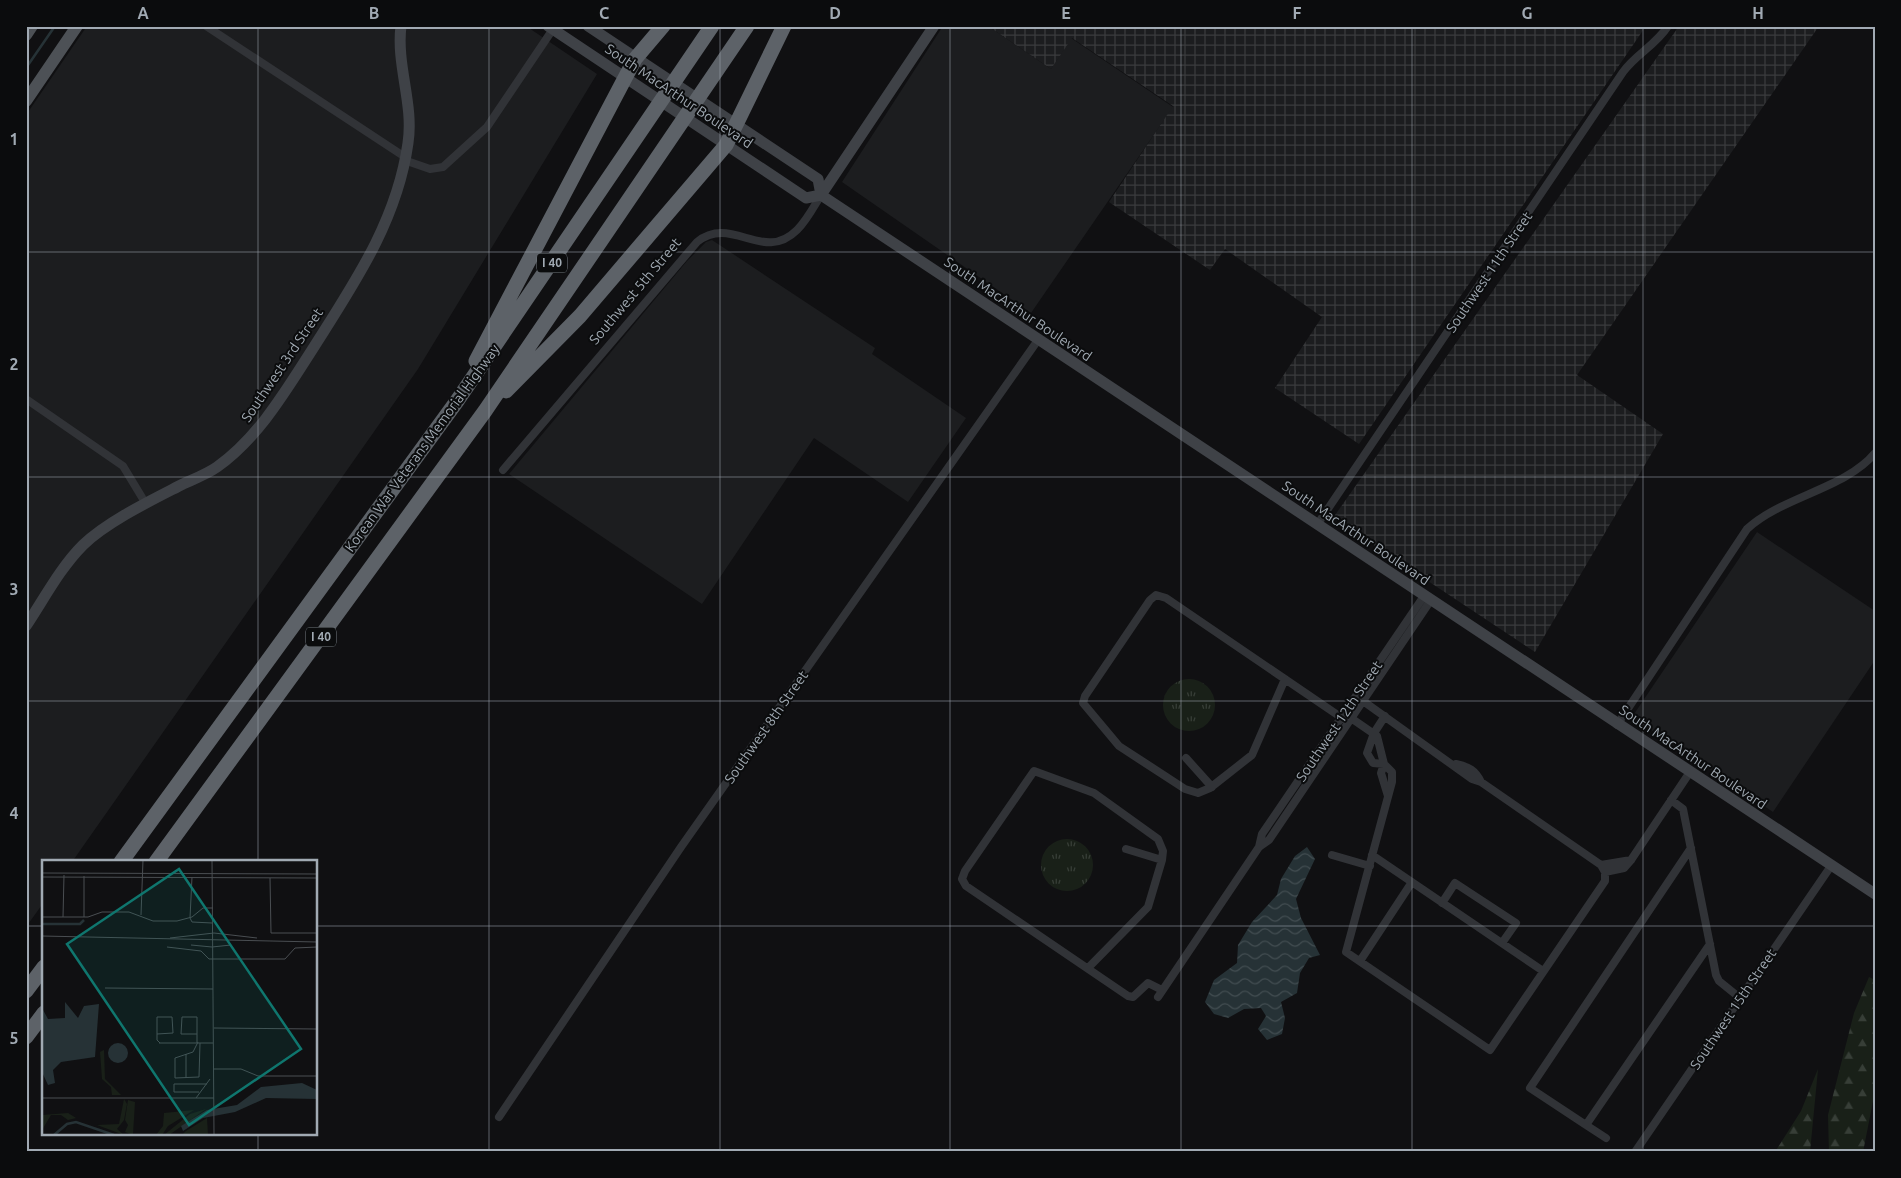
<svg xmlns="http://www.w3.org/2000/svg" width="1901" height="1178" font-family="Ubuntu,sans-serif">
<style>
.built{fill:#1c1d1f}
.industrial{fill:url(#industrial-grid)}
.grass{fill:url(#grass-tufts)}
.forest{fill:url(#forest-firs)}
.water{fill:url(#water-waves)}
.lines{fill:none;stroke-linecap:round;stroke-linejoin:round}
.stream{stroke:#263236;stroke-width:2.5}
.street{stroke:#313337;stroke-width:8}
.secondary{stroke:#3f4247;stroke-width:11}
.primary{stroke:#4d5156;stroke-width:12}
.highway{stroke:#5d6268;stroke-width:15}
.grid{fill:none;stroke:#a1aab3;stroke-width:1;stroke-opacity:0.55}
.labels{text-anchor:middle;stroke-width:4;stroke-linejoin:round;paint-order:stroke}
.shield{fill:#0b0c0d;stroke:#747b81;stroke-width:1}
.shield-label{font-size:12px;font-weight:bold;fill:#a1aab3}
.street-label{font-size:14px;fill:#a1aab3;stroke:#0b0c0d}
.inset-river{fill:none;stroke:#263236;stroke-width:2.5}
.inset-road{fill:none;stroke:#4a4e52;stroke-width:1}
.view{fill:#0f766e;fill-opacity:0.15;stroke:#0f766e;stroke-width:2.5}
.inset-edge{fill:none;stroke:#a1aab3;stroke-width:2.5}
.neatline{fill:none;stroke:#a1aab3;stroke-width:2}
.grid-label{font-size:16px;text-anchor:middle;font-weight:bold;fill:#a1aab3}
</style>
<defs>
<pattern id="industrial-grid" width="8" height="8" patternUnits="userSpaceOnUse" patternTransform="scale(1.25)"><rect width="8" height="8" fill="#1c1d1f"/><path d="M0 4h8M4 0v8" fill="none" stroke="#3a3b3d"/></pattern>
<pattern id="grass-tufts" width="24" height="20" patternUnits="userSpaceOnUse" patternTransform="scale(1.25)"><rect width="24" height="20" fill="#192018"/><path d="M3 7l-1-3M5 7V3M7 7l1-3M15 17l-1-3M17 17v-4M19 17l1-3" fill="none" stroke="#373e37"/></pattern>
<pattern id="forest-firs" width="22" height="20" patternUnits="userSpaceOnUse" patternTransform="scale(1.25)"><rect width="22" height="20" fill="#192018"/><path d="M5 1l3.5 6h-7zM16 11l3.5 6h-7z" fill="#373e37"/></pattern>
<pattern id="water-waves" width="16" height="10" patternUnits="userSpaceOnUse" patternTransform="scale(1.25)"><rect width="16" height="10" fill="#263236"/><path d="M0 5q4-4 8 0t8 0" fill="none" stroke="#424d51"/></pattern>
</defs>
<rect width="100%" height="100%" fill="#101012"/>
<path class="built" d="M87 26H526L597 74 418 369 72 862H44V902L26 927V115Z
M943 26H988L1051 69 1071 38 1173 107 1031 313 842 182Z
M712 240 875 348 872 354 966 418 908 502 814 438 702 604 509 474 687 261 706 242Z
M1757 532 1875 611V660L1773 812 1632 717Z"/>
<path class="industrial" d="M988 26H1646L1359 444 1275 388 1322 317 1225 249 1210 270 1109 202 1173 106 1072 38 1051 69Z
M1679 26H1819L1577 375 1663 434 1535 652 1333 518Z"/>
<path class="grass" d="M1163 705a26 26 0 1 1 52 0a26 26 0 1 1-52 0Z
M1041 865a26 26 0 1 1 52 0a26 26 0 1 1-52 0Z"/>
<path class="forest" d="M1869 977 1875 980 1874 1096 1863 1152H1829L1828 1115 1854 1013Z
M1818 1069 1810 1152H1775L1801 1111Z"/>
<path class="water" d="M1307 847 1315 859 1296 899 1301 918 1320 955 1309 958 1300 973 1297 993 1281 1002 1285 1018 1282 1034 1267 1040 1258 1029 1266 1016 1261 1008 1244 1009 1228 1018 1214 1014 1205 1002 1214 980 1237 963 1238 945 1252 922 1277 895 1281 879 1295 856Z"/>
<g class="lines">
<path class="stream" d="M26 68 55 26"/>
<path class="street" d="M206 26 405 157
M404 160 430 169 443 167 487 127 553 29
M26 399 123 466 146 504
M503 470 697 242C732 214 763 264 797 230 807 220 814 206 821 195
M1317 525 1623 72C1636 54 1656 45 1668 26
M1285 679 1252 755 1210 788 1198 793 1185 789 1119 746 1083 703 1085 696 1150 600 1156 595 1166 598 1348 722
M1363 701 1472 779 1481 782 1601 865 1605 872V881L1490 1050 1346 952 1392 782V772L1384 764 1373 763 1367 753 1374 733 1385 716
M1348 716 1377 736 1384 764 1381 773 1388 796
M1617 725 1747 529C1783 496 1845 489 1875 453
M1186 758 1212 787
M1456 764C1469 767 1475 770 1481 782
M1671 800 1683 809 1716 975 1719 981 1740 998
M1259 847 1262 834 1424 596
M1691 848 1530 1088 1586 1125 1710 944
M1126 849 1162 860
M1332 855 1370 866
M1372 855 1543 971
M1601 865 1631 860
M1605 872 1624 868 1631 860 1690 772
M1442 903 1455 883 1516 923 1502 943
M1360 961 1412 882
M1088 968 1148 907 1162 860 1163 851 1158 839 1094 793 1034 771 965 871 962 879 966 886 1128 996 1133 997 1148 983 1162 990
M1158 997 1259 847 1269 840 1431 600
M499 1117 681 847 1038 340
M1586 1125 1606 1138
M1635 1152 1831 866"/>
<path class="secondary" d="M548 26 806 198 821 195 1875 894
M588 26 818 179 821 195
M821 195 934 26
M26 626C44 599 60 568 83 545 108 521 152 500 183 484 194 479 207 474 217 467 258 438 285 392 312 350 353 285 397 222 408 143 414 104 396 65 401 26"/>
<path class="primary" d="M26 35 32 26
M26 101 77 26"/>
<path class="highway" d="M476 361 635 59 663 26
M506 391 580 316 726 145 784 26
M121 862 457 401 712 26
M156 862 485 411 747 26
M26 991 44 967
M26 1037 44 1013"/>
</g>
<path class="grid" d="M258 26V862M489 26V1152M720 26V1152M950 26V1152M1181 26V1152M1412 26V1152M1643 26V1152M26 252H1875M26 477H1875M26 701H1875M26 926H44M316 926H1875M258 1134V1152"/>
<g class="labels">
<g class="shield">
<rect x="537" y="253.5" width="30" height="19" rx="4"/>
<rect x="306" y="627.5" width="30" height="19" rx="4"/>
</g>
<g class="shield-label">
<text x="552" y="267">I 40</text>
<text x="321" y="641">I 40</text>
</g>
<g class="street-label">
<text transform="translate(679 96) rotate(34)" y="5">South MacArthur Boulevard</text>
<text transform="translate(1489 272) rotate(-56)" y="5">Southwest 11th Street</text>
<text transform="translate(635 291) rotate(-50)" y="5">Southwest 5th Street</text>
<text transform="translate(1018 309) rotate(34)" y="5">South MacArthur Boulevard</text>
<text transform="translate(282 365) rotate(-56)" y="5">Southwest 3rd Street</text>
<text transform="translate(422 448) rotate(-54)" y="5">Korean War Veterans Memorial Highway</text>
<text transform="translate(1356 533) rotate(34)" y="5">South MacArthur Boulevard</text>
<text transform="translate(1339 721) rotate(-56)" y="5">Southwest 12th Street</text>
<text transform="translate(766 727) rotate(-55)" y="5">Southwest 8th Street</text>
<text transform="translate(1693 757) rotate(34)" y="5">South MacArthur Boulevard</text>
<text transform="translate(1733 1009) rotate(-56)" y="5">Southwest 15th Street</text>
</g>
</g>
<g transform="translate(42 860)">
<rect width="275" height="275" fill="#101012"/>
<path d="M62 190 63 219 79 235H70L69 227 60 219 58 192ZM82 239 85 244 82 260 75 269 82 275 55 265 77 264ZM86 240 93 242 91 275 83 272 86 265 83 260ZM164 249 127 275H122L148 254ZM152 250 126 266 120 275H114L121 266 122 253ZM26 253 34 258 26 260 19 255H9L0 270V255ZM165 258 166 275H140L144 271Z" fill="#192018"/>
<path d="M23 142 36 158 42 146 57 144 53 197 19 202 11 210 13 223 6 225 0 212V148L6 159 23 158ZM66 193a10 10 0 1 1 20 0a10 10 0 1 1-20 0ZM260 223 275 230V239L224 238 193 252 161 258 141 271 139 266 165 250 195 245 219 227Z" fill="#263236"/>
<path class="inset-river" d="M0 64H38L42 60M12 275 25 264 34 262 72 275"/>
<path class="inset-road" d="M170 0 172 275M0 13 275 14M0 17 275 18M228 18 229 73H275M99 55 101 0M0 57H46L60 52H87L111 61H135L150 57 161 48H171M21 57 22 15M42 57V16M148 58 150 17M148 58 150 62 170 63M0 76 275 82M128 78 172 73 215 78M149 85 170 87 189 85M125 87 159 91 167 99H243L253 88 275 87M63 128 171 129M172 168 275 169M115 174 131 173 130 157H115V180L118 183M156 182 151 192 133 198V218L157 217 158 183M117 183H171M155 183V157H140L139 174H155M172 209H199L216 216H275M144 218V194M157 232H132V224H165M0 238H172M154 238 168 219"/>
<path class="view" d="M137 9 259 189 147 265 25 84Z"/>
<rect width="275" height="275" class="inset-edge"/>
</g>
<rect width="1901" height="1178" fill="none" stroke="#0b0c0d" stroke-width="55"/>
<rect x="28" y="28" width="1846" height="1122" class="neatline"/>
<g class="grid-label">
<text x="143" y="19">A</text>
<text x="374" y="19">B</text>
<text x="604" y="19">C</text>
<text x="835" y="19">D</text>
<text x="1066" y="19">E</text>
<text x="1297" y="19">F</text>
<text x="1527" y="19">G</text>
<text x="1758" y="19">H</text>
<text x="14" y="145">1</text>
<text x="14" y="370">2</text>
<text x="14" y="595">3</text>
<text x="14" y="819">4</text>
<text x="14" y="1044">5</text>
</g>
</svg>
